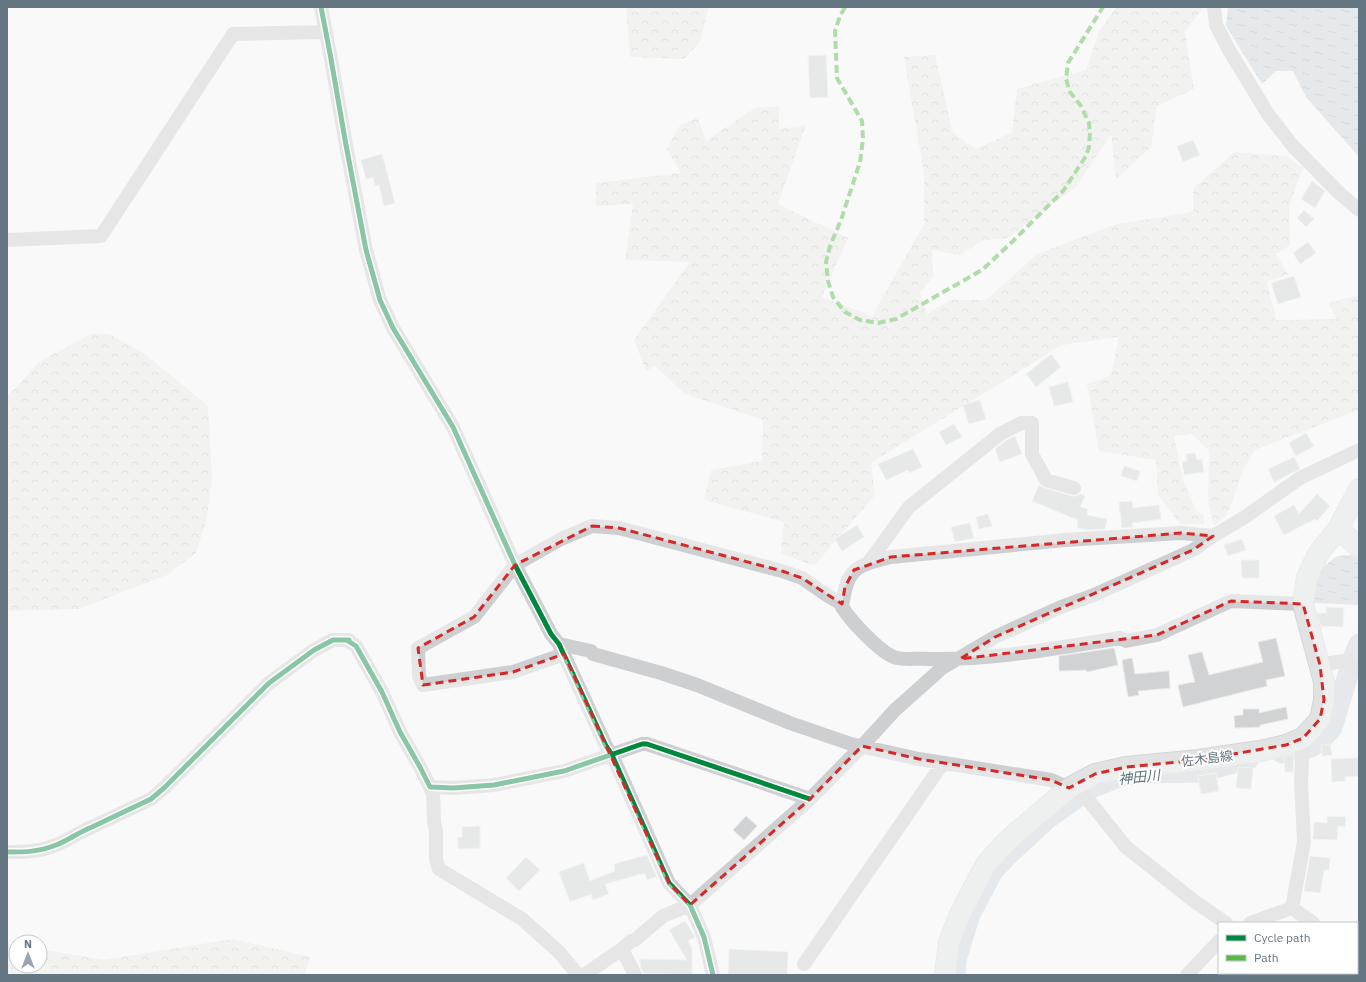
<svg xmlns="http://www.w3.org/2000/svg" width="1366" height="982" font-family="'IBM Plex Sans','Noto Sans JP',sans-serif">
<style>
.forest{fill:url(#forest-crowns)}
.water{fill:url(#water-ripples)}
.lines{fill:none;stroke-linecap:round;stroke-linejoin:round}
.river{stroke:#ced6d9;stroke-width:21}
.building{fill:#d0d2d3;stroke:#e8e8e8}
.secondary-casing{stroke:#d5d6d7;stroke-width:22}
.street{stroke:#cecfd0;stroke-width:14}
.secondary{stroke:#e1e2e2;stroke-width:20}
.quiet{stroke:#58b947;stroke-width:4;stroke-dasharray:8 4;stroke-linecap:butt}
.cycleway-casing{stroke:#fff;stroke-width:8}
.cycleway{stroke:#00873e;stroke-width:5}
.marked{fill:none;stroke:#d62828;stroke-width:3;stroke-dasharray:8 5;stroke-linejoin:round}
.labels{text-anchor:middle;stroke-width:4;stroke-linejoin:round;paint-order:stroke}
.street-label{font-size:13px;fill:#657683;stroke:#fff}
.water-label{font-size:14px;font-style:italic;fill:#60757c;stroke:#fff}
</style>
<defs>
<pattern id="forest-crowns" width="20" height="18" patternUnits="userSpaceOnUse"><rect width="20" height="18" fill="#e8ebe6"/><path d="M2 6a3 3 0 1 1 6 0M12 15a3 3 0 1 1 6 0" fill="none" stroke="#c0c3c0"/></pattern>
<pattern id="water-ripples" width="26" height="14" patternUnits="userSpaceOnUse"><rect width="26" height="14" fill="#ced6d9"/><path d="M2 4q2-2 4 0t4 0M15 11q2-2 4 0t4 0" fill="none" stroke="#abb2b5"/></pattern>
</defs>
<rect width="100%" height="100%" fill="#f9f9f9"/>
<path class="forest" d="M626 7H709L700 42 684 59 630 57Z
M1117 7H1204L1185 32 1194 89 1157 106 1151 147 1116 179 1111 135 1076 187 1008 238 982 241 960 255 932 250 933 277 920 293 927 314 951 300H986L1037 254 1116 224 1193 212V189L1234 152 1286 156 1303 168 1289 207 1290 245 1276 254 1288 274 1267 282 1276 320 1337 319 1328 303 1359 295V410L1255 450 1244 468 1227 515 1214 526 1208 502 1209 451 1192 434 1174 436 1183 480 1196 510 1204 515V524H1180L1158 495 1156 460 1099 451 1087 384 1111 375 1119 337 1062 345 871 463 875 495 814 566 781 553 784 522 704 500 711 470 762 461 763 420 685 394 655 366 646 371 634 340 690 262 625 260 633 204 596 206V183L681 173 667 149 680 125 698 118 706 141 755 108 779 106V129L806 125 778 204 848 238 822 297 872 316 924 224V174L904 57 935 55 953 133 976 149 1012 132 1017 89 1086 70 1099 31Z
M91 334H109L145 354 208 406 212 477 207 518 196 553 167 575 79 609 7 611V397L39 362Z
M232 939 311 957 304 975H7V943L16 945V966H40V949L104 960Z"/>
<path class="water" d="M1228 7H1359V157L1306 97 1293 71H1276L1262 84 1226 26Z
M1359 543V605L1313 603 1315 584 1323 567 1337 556 1353 555Z"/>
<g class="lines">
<path class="river" d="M1282 753 1311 747 1320 741 1332 728 1353 658 1359 644
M955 975 956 960 970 914 993 871 1008 855 1047 819 1089 789 1121 776 1145 773 1200 772 1249 759"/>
</g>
<path class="building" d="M826 55 828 97 810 98 808 56Z
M1193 140 1200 155 1183 162 1177 146Z
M382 154 395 203 384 206 379 185 375 186 373 177 366 179 361 160Z
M1312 181 1325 191 1315 208 1301 199Z
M1304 210 1314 219 1306 227 1297 218Z
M1308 242 1316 253 1300 264 1293 253Z
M1294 276 1301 297 1278 304 1271 283Z
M1051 354 1061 367 1036 387 1026 374Z
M1068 382 1073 402 1054 406 1049 387Z
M980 400 986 419 969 424 963 405Z
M954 424 962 437 946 445 939 432Z
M1306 433 1314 446 1296 456 1289 443Z
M1015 436 1022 454 1000 462 995 449 1005 441Z
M913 449 922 467 909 473 908 470 886 480 878 464Z
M1195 453 1197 460 1202 459 1204 472 1184 475 1182 462 1187 461 1186 454Z
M1294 457 1300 469 1274 482 1268 469Z
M1124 466 1140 471 1137 481 1121 476Z
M1039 485 1044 488 1072 496H1076L1080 494 1085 496 1080 507 1088 509 1087 515 1107 519 1105 529 1090 530 1077 528 1078 520 1032 501Z
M1317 494 1330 506 1317 521 1315 519 1284 535 1274 516 1294 505 1299 514Z
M1132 501 1133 508 1159 505 1161 519 1132 523 1133 527 1122 528 1119 502Z
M988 514 992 526 979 529 976 517Z
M970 523 974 538 955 542 951 527Z
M857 525 864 537 842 551 835 539Z
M1242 539 1246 550 1228 556 1224 545Z
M1241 560H1259V578H1242Z
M1326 607 1344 608 1343 627 1321 626 1317 613H1326Z
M1276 638 1285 676 1266 680 1267 686 1183 707 1178 685 1195 682 1188 655 1202 652 1209 675 1263 662 1258 642Z
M1114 648 1118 665 1087 672 1086 670 1059 671V656Z
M1132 658 1135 674 1169 671 1170 688 1138 691 1139 695 1128 697 1122 660Z
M1286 707 1288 719 1260 725V727L1235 728 1234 716 1243 715V709H1259V713Z
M1330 744 1332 755 1322 756 1321 745Z
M1294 754 1293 772H1285L1284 757Z
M1359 758V776L1345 777V781L1332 782 1331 759Z
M1238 767 1253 768 1251 789 1236 788Z
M1216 773 1219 791 1201 794 1198 776Z
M746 816 757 826 744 840 733 830Z
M1327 816 1346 817 1345 827 1338 826 1337 840 1313 839 1314 822 1327 823Z
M480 826V848L458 849V837H462V827Z
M647 855 657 877 647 880 645 873 605 884 609 894 593 900 591 894 570 902 559 872 584 863 590 881 615 871 614 864Z
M1310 856 1330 858 1329 870H1324L1320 893 1304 891Z
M526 857 540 870 519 891 506 878Z
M685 921 695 937 688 941 692 948V975L643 973 640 965V959L687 960 669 930Z
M729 949 788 952 787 975H728Z"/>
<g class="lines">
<g class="secondary-casing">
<path id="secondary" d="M1338 529 1359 547
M945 975 949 942 960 914 986 864 1008 840 1069 788 1095 774 1126 767 1198 760 1260 751 1286 745 1303 738 1320 719 1324 700V682L1303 604 1307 577 1318 554 1338 529 1359 489"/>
</g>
<path class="street" d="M321 7 331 59 346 145 366 250 380 300 393 328 453 427 515 565 551 634 559 644 606 746 612 755 669 883 690 905 704 937 713 975
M1214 7 1216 25 1229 50 1268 114 1292 145 1337 191 1359 210
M7 240 101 236 233 34 326 32
M1213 536 1181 533 1065 540 891 557C855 566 847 568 842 607 850 620 882 655 897 658 907 660 920 658 930 659 994 660 1057 648 1120 638L1126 641 1157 635 1231 601 1303 604
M869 562 909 507 1000 434 1021 423H1032V454L1046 480 1074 488
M559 644 591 651 593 654 661 673 697 685 790 723 851 744 919 759 1051 780 1069 788 1085 796 1126 847 1194 901 1226 923
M564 654 513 672 423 685 419 676 418 648 474 617 515 565 561 539 592 526 619 528 782 571 802 578 828 596 842 604
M1320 665 1343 661 1359 671
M430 787 433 794 434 821 436 831V859L439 869 522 919 559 952 578 975
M7 852C25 852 39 852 56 845 69 840 79 832 92 827L151 799 164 788 269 683 314 650 333 640H349L348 641 356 646 382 692 400 732 420 767 430 787 453 788 494 785 564 771 642 744H647L810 799
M1292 908 1304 842 1301 782 1303 738
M1292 908 1313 923
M1250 923 1292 908
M622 949 635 975
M1357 954 1359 955
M804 964 943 763
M584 975 622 949 631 941 635 940 663 916 690 905 810 799 862 746 895 710 942 668 995 637 1061 607 1094 595 1193 550 1213 536 1245 517 1300 478 1359 450
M1187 975 1219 941"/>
<use href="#secondary" class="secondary"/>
<path class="quiet" d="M845 7 840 16 835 31 837 78 862 121 863 139 860 162 841 220 830 246 826 262 828 281 833 297 845 312 860 320 878 323 896 319 982 270 1013 241 1063 191 1086 156 1089 147 1090 133 1089 123 1081 106 1070 92 1066 79 1068 63 1103 7"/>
<g class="cycleway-casing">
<path id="cycleway" d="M321 7 331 59 346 145 366 250 380 300 393 328 453 427 515 565 551 634 559 644 606 746 612 755 669 883 690 905 704 937 713 975
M7 852C25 852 39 852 56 845 69 840 79 832 92 827L151 799 164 788 269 683 314 650 333 640H349L348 641 356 646 382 692 400 732 420 767 430 787 453 788 494 785 564 771 642 744H647L810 799"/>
</g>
<use href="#cycleway" class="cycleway"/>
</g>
<path d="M0 0H1366V982H0ZM592 526 619 528 782 571 802 578 842 604 845 587 854 570 891 557 1181 533 1213 536 1193 550 995 637 960 659 1157 635 1231 601 1303 604 1320 665 1324 700 1320 719 1303 738 1286 745 1198 760 1126 767 1095 774 1069 788 1051 780 919 759 862 746 810 799 690 905 669 883 564 654 513 672 423 685 418 648 474 617 515 565Z" fill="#f9f9f9" fill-opacity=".55" fill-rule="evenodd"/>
<path class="marked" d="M592 526 619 528 782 571 802 578 842 604 845 587 854 570 891 557 1181 533 1213 536 1193 550 995 637 960 659 1157 635 1231 601 1303 604 1320 665 1324 700 1320 719 1303 738 1286 745 1198 760 1126 767 1095 774 1069 788 1051 780 919 759 862 746 810 799 690 905 669 883 564 654 513 672 423 685 418 648 474 617 515 565Z"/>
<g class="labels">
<g class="street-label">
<text transform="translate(1207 758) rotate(-7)" y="5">佐木島線</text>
</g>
<g class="water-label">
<text transform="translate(1139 777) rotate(-6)" y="5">神田川</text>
</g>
</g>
<rect width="1366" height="982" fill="none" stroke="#657683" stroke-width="16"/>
<rect x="1218" y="922" width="140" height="52" fill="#ffffff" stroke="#c1c8cd"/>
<rect x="1226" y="935" width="20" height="6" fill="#00873e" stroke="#c1c8cd"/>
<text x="1254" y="942" font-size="12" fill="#657683">Cycle path</text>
<rect x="1226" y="955" width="20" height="6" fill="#58b947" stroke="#c1c8cd"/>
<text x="1254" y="962" font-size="12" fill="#657683">Path</text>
<g transform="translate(28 954)"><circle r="19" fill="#ffffff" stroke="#c1c8cd"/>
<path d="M0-3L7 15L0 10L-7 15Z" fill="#99a4ac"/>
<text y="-6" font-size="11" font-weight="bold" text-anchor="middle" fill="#657683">N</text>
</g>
</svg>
